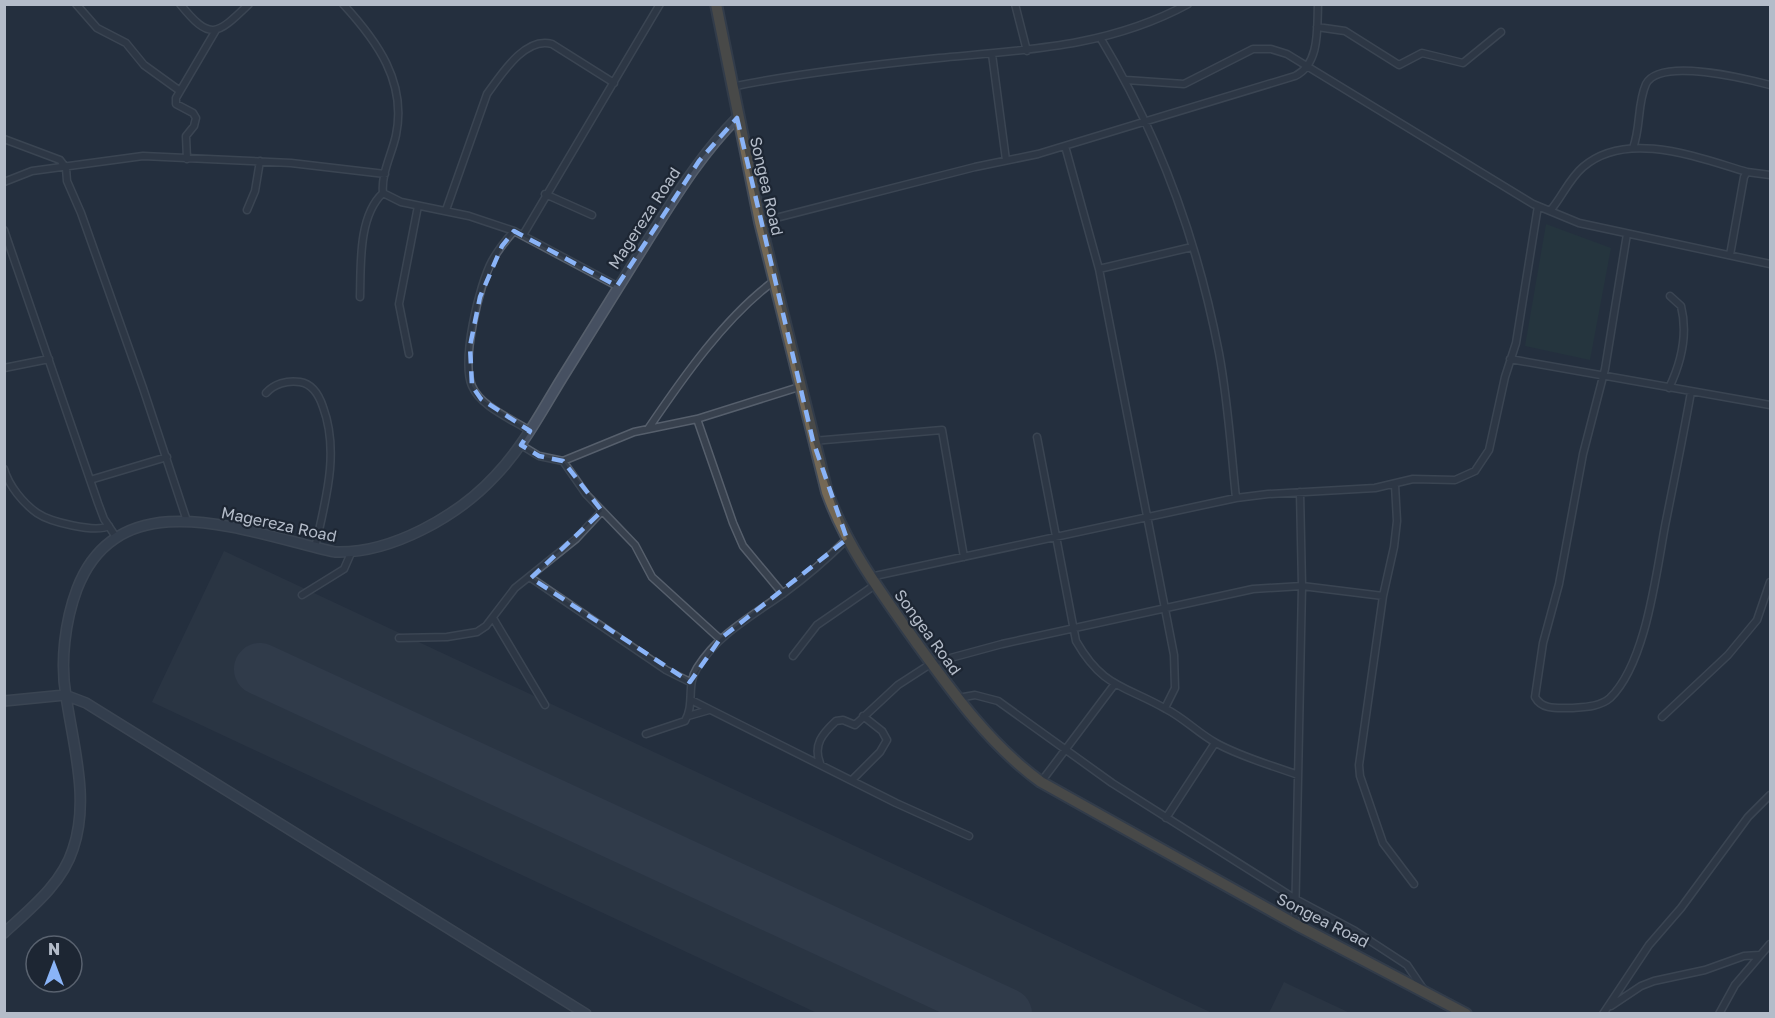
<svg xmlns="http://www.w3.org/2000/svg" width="1775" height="1018" font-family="'Golos Text',sans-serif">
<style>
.airport{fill:#323c4b}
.green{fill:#263c3f}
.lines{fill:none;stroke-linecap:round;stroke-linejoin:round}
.runway{stroke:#3f4a5a;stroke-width:52}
.street-casing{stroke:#565f6c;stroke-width:9}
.secondary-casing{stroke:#565f6c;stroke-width:12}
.highway-casing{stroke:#434c59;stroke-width:14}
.street{stroke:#38414e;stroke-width:6}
.secondary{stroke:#465061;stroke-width:9}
.highway{stroke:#746855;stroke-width:10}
.marked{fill:none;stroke:#8ab4f8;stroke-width:4.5;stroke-dasharray:12 8;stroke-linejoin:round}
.labels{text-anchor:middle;stroke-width:4.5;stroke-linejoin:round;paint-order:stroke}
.street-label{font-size:16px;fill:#b4bcc9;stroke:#1d2633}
</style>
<rect width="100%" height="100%" fill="#242f3e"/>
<path class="airport" d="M224 551 1212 1013H817L152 702Z
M1284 982 1290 985 1350 1013H1269Z"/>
<path class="green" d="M1546 224 1611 248 1590 360 1525 346Z"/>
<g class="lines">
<path class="runway" d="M260 669 1006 1014"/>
<g class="street-casing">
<path id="street" d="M76 4 97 28 126 43 144 65 180 91
M180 4C210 41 216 36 249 4
M343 4C377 41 407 82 396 135 392 154 381 173 383 193L401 202 469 216 514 231 617 286
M1015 4 1027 51
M1317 27 1345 31 1399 65 1422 53 1463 63 1501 32
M1101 39C1159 135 1198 243 1219 353 1228 401 1231 450 1236 498
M992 54 1006 160
M1126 80 1184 84 1253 49H1271L1287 54 1533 204 1579 223 1770 264
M731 87C799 73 870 65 939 58 1026 50 1109 47 1188 4
M4 139 60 160 66 168 67 181 81 213 143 388 187 521
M1065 146 1099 269 1174 655 1175 688 1165 708
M1633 148C1641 127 1637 104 1646 84 1660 57 1747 79 1770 85
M187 159 186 136 194 126 196 118 193 113 176 104V98L216 30
M4 182 32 171 143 156 291 163 385 174
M545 194 592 215
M247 210 255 191 260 161
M446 210 487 94C501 75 525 36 552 44L614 83
M1550 211C1562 197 1569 179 1583 167 1627 129 1699 158 1747 172
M760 222 975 167 1038 154 1295 76C1320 64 1317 29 1318 4
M4 230 98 503 104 519 116 537
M514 231C506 240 498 250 492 261 479 285 461 361 472 386 481 407 512 419 530 431
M1627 234 1605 369 1583 454 1559 584 1543 643 1535 697C1542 710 1557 708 1571 708 1584 707 1600 707 1610 698 1646 663 1656 574 1665 526 1674 481 1683 437 1691 392
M523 235 660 4
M1730 255 1744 177 1747 172 1770 175
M1099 269 1192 247
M360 297C361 265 358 216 383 193
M409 354 399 304 418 206
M1510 359 1770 405
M4 368 49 359
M1669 388C1682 361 1688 334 1681 306L1670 296
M266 393C274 384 287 380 300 382 313 384 319 395 323 407 340 453 325 502 315 548
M697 419 733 523 743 546 783 594
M648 429C682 379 725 317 774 281
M1037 437 1076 641C1103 688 1124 685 1166 709 1184 718 1198 733 1216 743 1241 757 1271 765 1298 775
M813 441 942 430 964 557
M521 445 539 456 563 461 634 432 697 419 799 387
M563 461 586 494 635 545 652 577 720 639
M4 469C9 486 23 503 37 513 50 522 95 533 109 526
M90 480 167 457
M1395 485 1397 521 1394 547 1383 596 1359 765 1360 776 1383 843 1414 884
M870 577 1236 498 1268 494 1375 488 1413 479 1455 480 1475 471 1489 450 1505 377 1516 343 1538 206
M531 578 666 670 690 682
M302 595 344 569 351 553
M493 618 545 705
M399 638 447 637 477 632 486 626 515 588 576 539 602 511
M793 656 817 625 875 585
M958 698 975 695 998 701 1112 783 1297 900 1355 931 1407 965 1424 990
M691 700 896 803 969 836
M688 716 709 710
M1662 717 1728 655 1757 620 1770 582
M646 734 685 721C695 704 686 685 697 668 718 634 752 616 784 593 806 577 827 559 847 539
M820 763C813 745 822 734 836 721L843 720 855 725 898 685 932 663 1002 644 1253 589 1302 586 1383 596
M852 780 880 752 887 740 882 731 863 716
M1041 782 1114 685
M1166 818 1215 743
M1295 924 1302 586 1300 492
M1611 1006 1641 986 1654 981 1705 970 1744 956 1759 955
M1603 1014 1649 945 1681 908 1748 817 1770 795
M1719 1014 1735 985 1770 944"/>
</g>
<g class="secondary-casing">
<path id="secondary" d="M4 701 65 695 86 703 586 1014
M4 933C30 909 62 884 73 849 90 800 73 745 66 696 60 662 65 621 77 589 120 477 251 534 335 552 391 554 458 516 495 476 523 447 541 412 562 378 590 333 618 288 646 243 674 199 700 155 737 118"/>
</g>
<g class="highway-casing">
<path id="highway" d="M716 4 760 222 827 492C847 548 882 594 916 642 953 693 990 745 1041 782L1295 924 1466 1014"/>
</g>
<use href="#street" class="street"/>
<use href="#secondary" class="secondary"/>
<use href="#highway" class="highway"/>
</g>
<path d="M0 0H1775V1018H0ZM737 118 813 441 847 539 720 639 690 682 531 578 602 511 563 461 539 456 521 445 530 431 481 399 472 386 470 346 480 297 502 246 514 231 617 286 699 161Z" fill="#242f3e" fill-opacity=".55" fill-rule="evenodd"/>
<path class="marked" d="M737 118 813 441 847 539 720 639 690 682 531 578 602 511 563 461 539 456 521 445 530 431 481 399 472 386 470 346 480 297 502 246 514 231 617 286 699 161Z"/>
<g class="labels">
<g class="street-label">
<text transform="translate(767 186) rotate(77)" y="6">Songea Road</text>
<text transform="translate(644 218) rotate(-57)" y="6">Magereza Road</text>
<text transform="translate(279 524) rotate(12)" y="6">Magereza Road</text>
<text transform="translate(928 632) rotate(54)" y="6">Songea Road</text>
<text transform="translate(1323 920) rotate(27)" y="6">Songea Road</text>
</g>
</g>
<rect width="1775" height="1018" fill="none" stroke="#b4bcc9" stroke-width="12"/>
<g transform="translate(54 964)"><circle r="28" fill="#1d2633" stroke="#59626f" stroke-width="1.5"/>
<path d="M0-4.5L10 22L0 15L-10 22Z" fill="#8ab4f8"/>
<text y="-9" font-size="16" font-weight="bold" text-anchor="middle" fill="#b4bcc9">N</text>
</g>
</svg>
